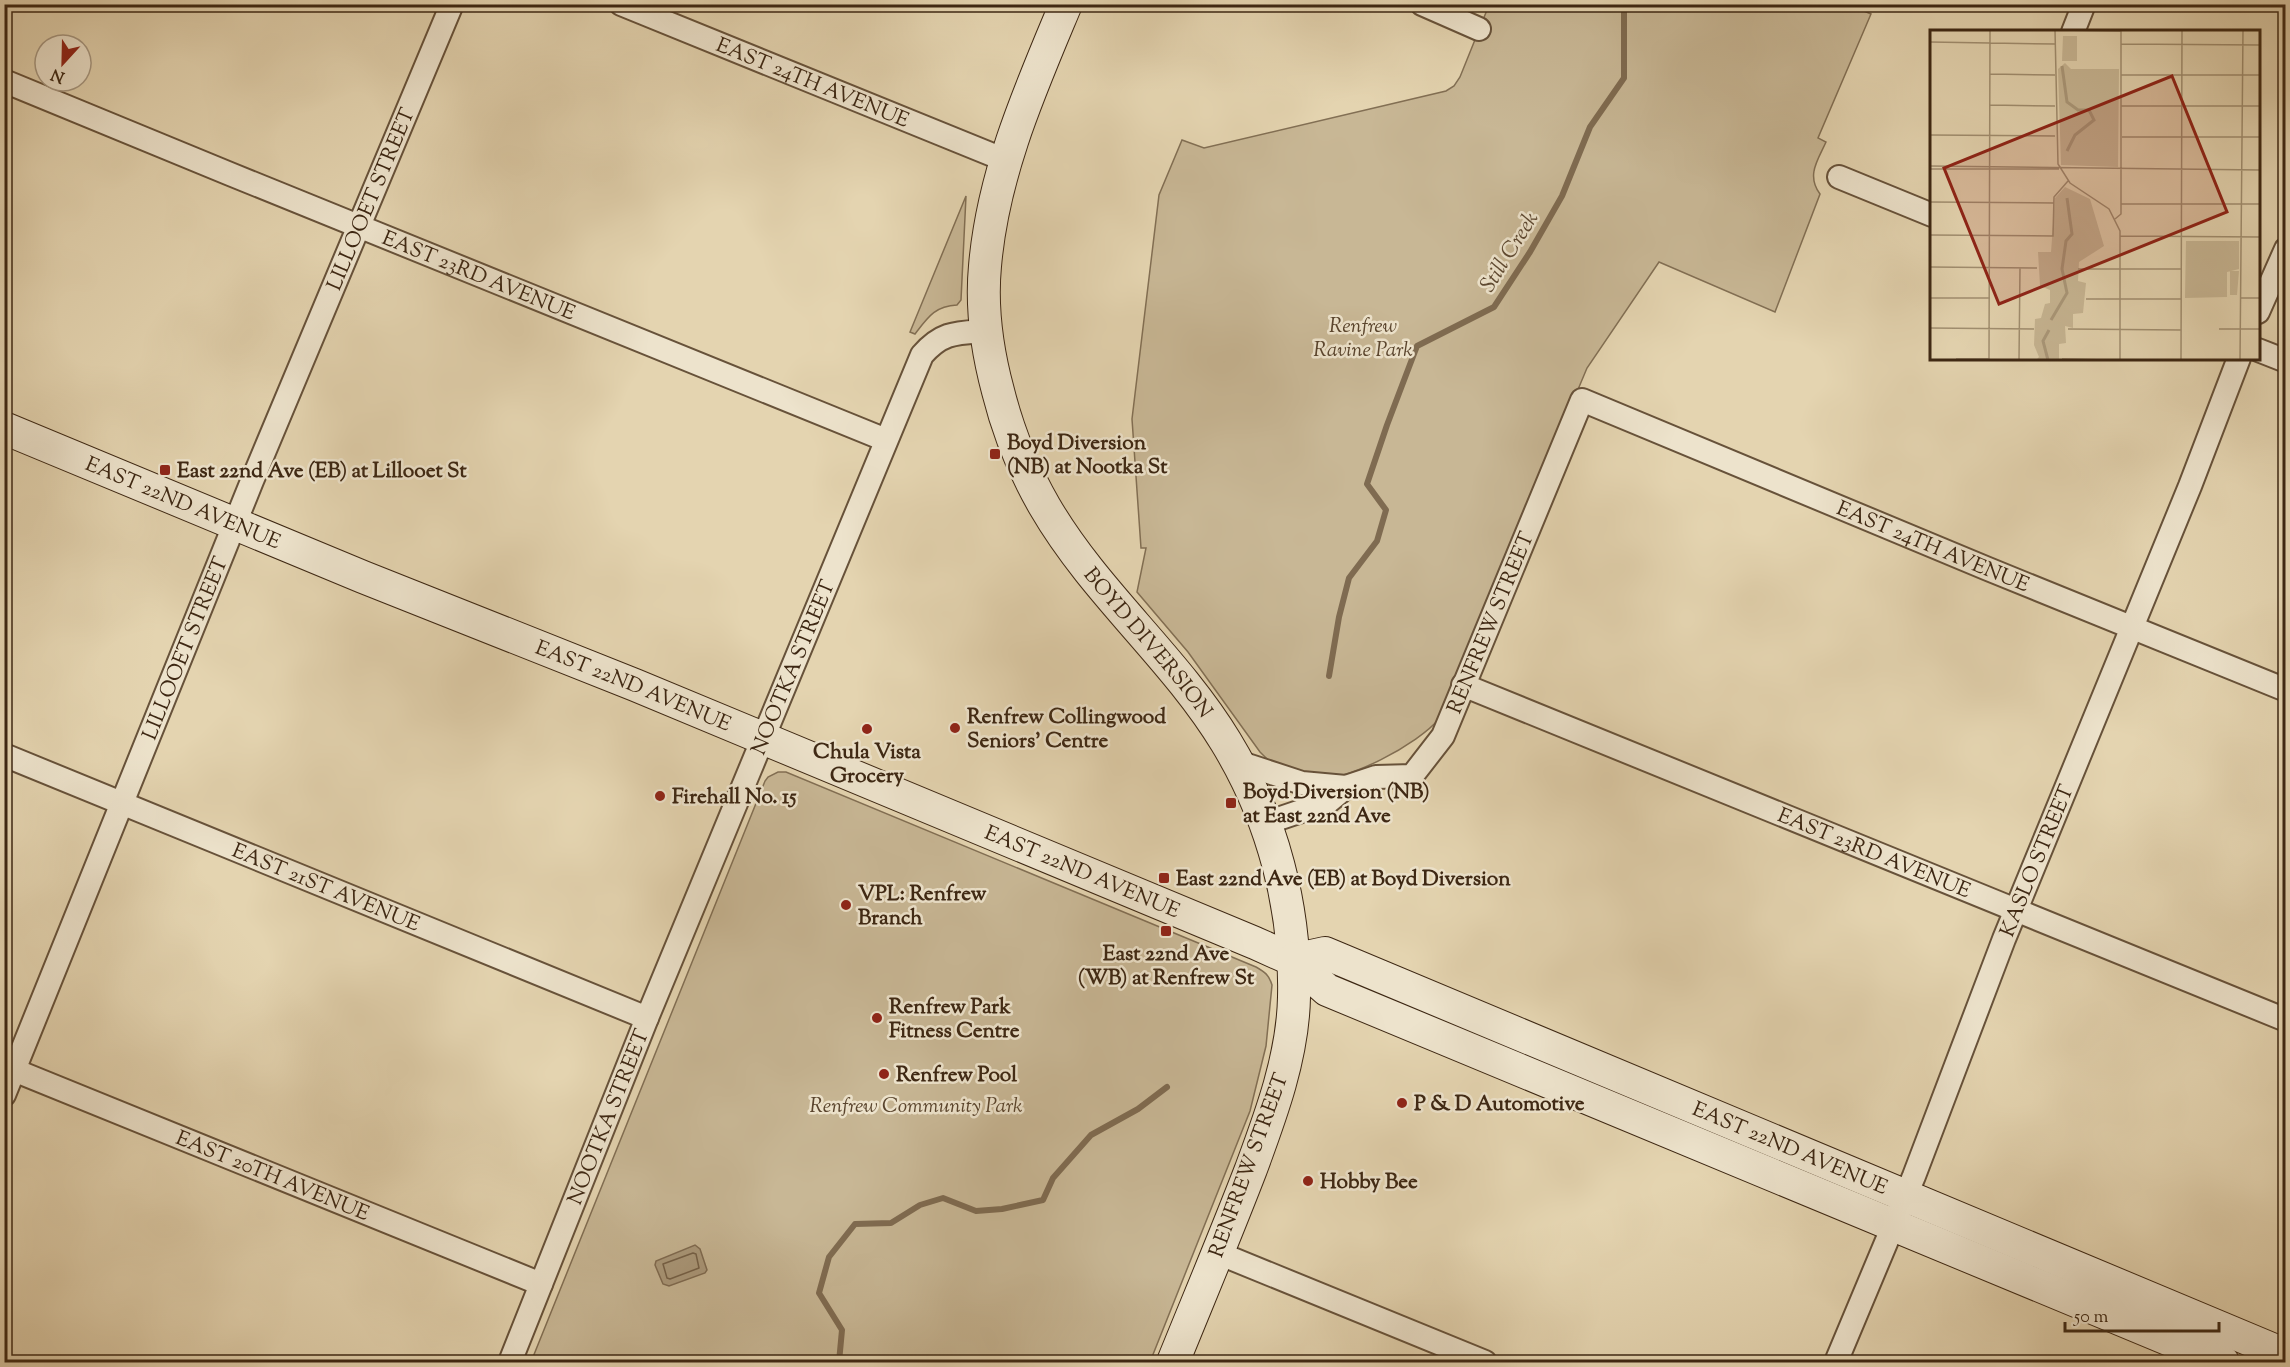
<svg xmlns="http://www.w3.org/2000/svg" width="2290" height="1367" font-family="'Sorts Mill Goudy',serif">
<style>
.green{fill:#c8b795;stroke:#826f54;stroke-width:1.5}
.water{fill:#ab997b;stroke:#7f6b51;stroke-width:1.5}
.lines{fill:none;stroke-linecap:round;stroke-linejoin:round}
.shore{stroke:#746047;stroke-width:1.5}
.stream{stroke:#7f6b51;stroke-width:6}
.street-casing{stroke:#67523a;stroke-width:26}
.secondary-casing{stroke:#3d2713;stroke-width:34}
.street{stroke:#ede3cc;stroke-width:22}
.secondary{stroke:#ede3cc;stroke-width:32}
.poi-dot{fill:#8f2418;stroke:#ede3cc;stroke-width:2}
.labels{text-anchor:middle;stroke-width:5;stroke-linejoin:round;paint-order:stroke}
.street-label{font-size:21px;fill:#3d2713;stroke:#ede3cc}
.park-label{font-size:21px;font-style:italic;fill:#59442d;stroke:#ede3cc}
.poi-label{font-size:21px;font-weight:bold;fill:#3d2713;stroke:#ede3cc;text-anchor:start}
.water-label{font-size:22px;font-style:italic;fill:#5e4932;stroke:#ede3cc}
.inset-river{fill:none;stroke:#ab997b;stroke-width:3}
.inset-road{fill:none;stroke:#a18f71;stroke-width:1.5}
.view{fill:#8f2418;fill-opacity:0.15;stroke:#8f2418;stroke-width:3}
.inset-edge{fill:none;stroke:#3d2713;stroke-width:3}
</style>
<rect width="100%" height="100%" fill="#e4d4b0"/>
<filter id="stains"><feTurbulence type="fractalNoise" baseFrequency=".00333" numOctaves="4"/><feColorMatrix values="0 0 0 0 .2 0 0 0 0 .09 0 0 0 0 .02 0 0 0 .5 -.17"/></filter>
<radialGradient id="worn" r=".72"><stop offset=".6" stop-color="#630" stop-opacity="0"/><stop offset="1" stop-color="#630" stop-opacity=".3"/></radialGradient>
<path class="green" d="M1848 4 1871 14 1818 138 1826 142C1818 160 1806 175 1820 194L1775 312 1659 262 1587 368 1440 718C1418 744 1347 783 1313 778 1304 777 1281 769 1273 764 1269 761 1264 756 1260 752L1188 652 1137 592 1146 548H1141L1132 419 1159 195 1182 140 1204 148 1446 91 1454 86 1460 77 1489 5Z
M966 196 961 300 957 305C935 306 928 317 915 334L910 332Z
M778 772H786L1256 967C1265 972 1269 975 1272 985L1266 1046 1250 1111 1150 1362H531L765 781 768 777Z"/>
<path class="water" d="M695 1245 700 1249 707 1270 705 1273 669 1286 663 1284 655 1265 656 1261Z"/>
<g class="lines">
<path class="shore" d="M693 1253 696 1254 699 1268 670 1279 667 1278 663 1264Z"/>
<path class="stream" d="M1329 676 1339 617 1349 578 1377 541 1386 510 1367 484 1387 425 1417 346 1494 307 1530 252 1562 196 1590 127 1624 78V4
M839 1362 842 1330 819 1293 829 1257 855 1224 891 1223 920 1205 943 1198 976 1211 1002 1209 1043 1200 1053 1178 1091 1135 1138 1109 1167 1087"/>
<g class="street-casing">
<g id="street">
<path id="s1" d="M621 4 1005 160"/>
<path d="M1422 4 1479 29"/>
<path d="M2073 32 2084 4"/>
<path id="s2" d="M4 81 230 174 886 440"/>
<path d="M1839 177 1932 215"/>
<path d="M2258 312 2286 249"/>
<path d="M2258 350 2286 361"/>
<path id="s3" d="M1463 685 2286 1020"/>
<path id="s4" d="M4 755 647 1018"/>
<path d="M1238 762 1302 783 1346 787"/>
<path id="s5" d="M1266 823 1328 802 1346 787 1376 777 1412 776 1443 736 1582 400 1988 569 2286 690"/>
<path id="s6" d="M4 1066 541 1284"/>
<path id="s7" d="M4 1095 252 481 452 4"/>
<path d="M1218 1253 1485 1362"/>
<path id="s8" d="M510 1362 647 1018 922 355C942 332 956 333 985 331"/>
<path id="s9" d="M1836 1362 1914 1176 2004 939 2190 486 2239 358"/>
</g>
</g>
<g class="secondary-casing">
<g id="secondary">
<path id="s10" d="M1066 4C1030 90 993 173 985 266 981 308 987 350 998 391 1008 431 1024 471 1045 507 1095 593 1175 658 1226 742 1273 819 1296 908 1294 997 1293 1056 1271 1115 1251 1169 1226 1234 1199 1298 1173 1362"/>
<path id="s11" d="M4 428 363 577 635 685 1255 943 1293 960 1327 990 2223 1362"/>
<path id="s12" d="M1293 960 1325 953 2286 1355"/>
</g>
</g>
<use href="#street" class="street"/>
<use href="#secondary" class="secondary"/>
</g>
<g class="poi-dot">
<rect x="989" y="448" width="12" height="12" rx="3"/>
<rect x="159" y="464" width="12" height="12" rx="3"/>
<circle cx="955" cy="728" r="6"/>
<circle cx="867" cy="729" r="6"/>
<circle cx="660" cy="796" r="6"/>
<rect x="1225" y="797" width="12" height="12" rx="3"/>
<rect x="1158" y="872" width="12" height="12" rx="3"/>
<circle cx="846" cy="905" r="6"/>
<rect x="1160" y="925" width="12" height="12" rx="3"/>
<circle cx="877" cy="1018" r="6"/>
<circle cx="884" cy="1074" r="6"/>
<circle cx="1402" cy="1103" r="6"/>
<circle cx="1308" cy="1181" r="6"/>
</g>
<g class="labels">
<g class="street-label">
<text dy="7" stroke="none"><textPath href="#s1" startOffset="207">EAST 24TH AVENUE</textPath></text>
<text dy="7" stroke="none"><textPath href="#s7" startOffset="968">LILLOOET STREET</textPath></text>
<text dy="7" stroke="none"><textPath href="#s2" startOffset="513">EAST 23RD AVENUE</textPath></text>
<text dy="7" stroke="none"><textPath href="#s11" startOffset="194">EAST 22ND AVENUE</textPath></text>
<text dy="7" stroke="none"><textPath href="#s5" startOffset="951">EAST 24TH AVENUE</textPath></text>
<text dy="7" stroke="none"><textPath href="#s5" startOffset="330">RENFREW STREET</textPath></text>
<text dy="7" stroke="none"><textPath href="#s10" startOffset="698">BOYD DIVERSION</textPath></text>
<text dy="7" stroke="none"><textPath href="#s7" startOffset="482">LILLOOET STREET</textPath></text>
<text dy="7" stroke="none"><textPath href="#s8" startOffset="750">NOOTKA STREET</textPath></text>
<text dy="7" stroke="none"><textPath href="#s11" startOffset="680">EAST 22ND AVENUE</textPath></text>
<text dy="7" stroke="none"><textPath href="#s3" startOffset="444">EAST 23RD AVENUE</textPath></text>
<text dy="7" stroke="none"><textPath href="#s9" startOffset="540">KASLO STREET</textPath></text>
<text dy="7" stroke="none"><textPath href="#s11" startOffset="1166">EAST 22ND AVENUE</textPath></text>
<text dy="7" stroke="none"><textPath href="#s4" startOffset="348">EAST 21ST AVENUE</textPath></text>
<text dy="7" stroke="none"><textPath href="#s8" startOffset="264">NOOTKA STREET</textPath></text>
<text dy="7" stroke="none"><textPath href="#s12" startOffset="537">EAST 22ND AVENUE</textPath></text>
<text transform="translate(1248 1165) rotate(-70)" y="7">RENFREW STREET</text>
<text dy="7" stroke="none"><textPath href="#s6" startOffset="290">EAST 20TH AVENUE</textPath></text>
</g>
<g class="park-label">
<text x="1363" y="332">Renfrew<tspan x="1363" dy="24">Ravine Park</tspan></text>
<text x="916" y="1112">Renfrew Community Park</text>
</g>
<g class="poi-label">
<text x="1007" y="449">Boyd Diversion<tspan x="1007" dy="24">(NB) at Nootka St</tspan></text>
<text x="177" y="477">East 22nd Ave (EB) at Lillooet St</text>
<text x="967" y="723">Renfrew Collingwood<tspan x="967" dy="24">Seniors' Centre</tspan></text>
<text x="867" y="758" text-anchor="middle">Chula Vista<tspan x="867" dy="24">Grocery</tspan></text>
<text x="1243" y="798">Boyd Diversion (NB)<tspan x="1243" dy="24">at East 22nd Ave</tspan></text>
<text x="672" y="803">Firehall No. 15</text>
<text x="1176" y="885">East 22nd Ave (EB) at Boyd Diversion</text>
<text x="858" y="900">VPL: Renfrew<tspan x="858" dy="24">Branch</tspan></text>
<text x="1166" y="960" text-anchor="middle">East 22nd Ave<tspan x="1166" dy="24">(WB) at Renfrew St</tspan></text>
<text x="889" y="1013">Renfrew Park<tspan x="889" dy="24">Fitness Centre</tspan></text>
<text x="896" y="1081">Renfrew Pool</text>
<text x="1414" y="1110">P &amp; D Automotive</text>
<text x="1320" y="1188">Hobby Bee</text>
</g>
<g class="water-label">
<text transform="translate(1508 251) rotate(-58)" y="8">Still Creek</text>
</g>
</g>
<g transform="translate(1930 30)">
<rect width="330" height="330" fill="#e4d4b0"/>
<path d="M133 6H147V31H132ZM135 33 141 39H189L188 137 131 135 128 39ZM135 157 160 169 174 216 149 232 148 251 156 253 153 283 143 284V298L135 296 136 313 129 314V330H106L109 327 104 315 105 289 111 288 115 274 120 273V260L110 256 108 222H121L125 168ZM256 211H309V239L297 242V267L255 268ZM300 241H309L307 265H300Z" fill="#c8b795"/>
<path class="inset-river" d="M132 36 137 72 148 80H159L164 90 145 105 137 121M121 290 137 263 132 239 136 211 142 204 137 168M118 330 113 311 119 300"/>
<path class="inset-road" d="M125 0 128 134 140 153 179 179 190 201V330M127 0 191 1M0 12 125 14M191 14 330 15M60 44 125 45M191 45H330M60 75 125 76M191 76H330M0 105 125 106M192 107H330M0 136 330 140M0 139H129M0 172 124 173M191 174H330M185 189 191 184V0M0 205 123 206 124 167 138 151M190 206 330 207M0 237 107 238M148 239H251M0 268H60M311 268H330M156 269H251M0 298 104 299M138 299 251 300M289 299H330M26 329H59M132 329 179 330M59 330 60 0M89 330 90 238M251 330 252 0M310 330 313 0"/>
<path class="view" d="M242 46 297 182 69 274 14 138Z"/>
<rect width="330" height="330" class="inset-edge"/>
</g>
<rect width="2290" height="1367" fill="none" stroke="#e4d4b0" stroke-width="24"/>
<rect x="6" y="6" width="2278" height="1355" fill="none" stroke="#3d2713" stroke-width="3"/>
<rect x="12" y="12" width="2266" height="1343" fill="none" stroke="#3d2713" stroke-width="1.5"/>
<g transform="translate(63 63) rotate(202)"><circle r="28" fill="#ede3cc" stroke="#a79882" stroke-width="1.5"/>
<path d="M0-4.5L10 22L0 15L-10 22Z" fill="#8f2418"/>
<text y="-9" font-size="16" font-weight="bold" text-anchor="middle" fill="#3d2713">N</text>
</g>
<path d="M2065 1322v9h154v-9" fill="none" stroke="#3d2713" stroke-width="3"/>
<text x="2074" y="1322" font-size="18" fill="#3d2713" stroke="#ede3cc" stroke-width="4.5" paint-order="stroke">50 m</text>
<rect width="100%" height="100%" filter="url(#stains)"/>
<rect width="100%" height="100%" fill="url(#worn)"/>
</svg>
